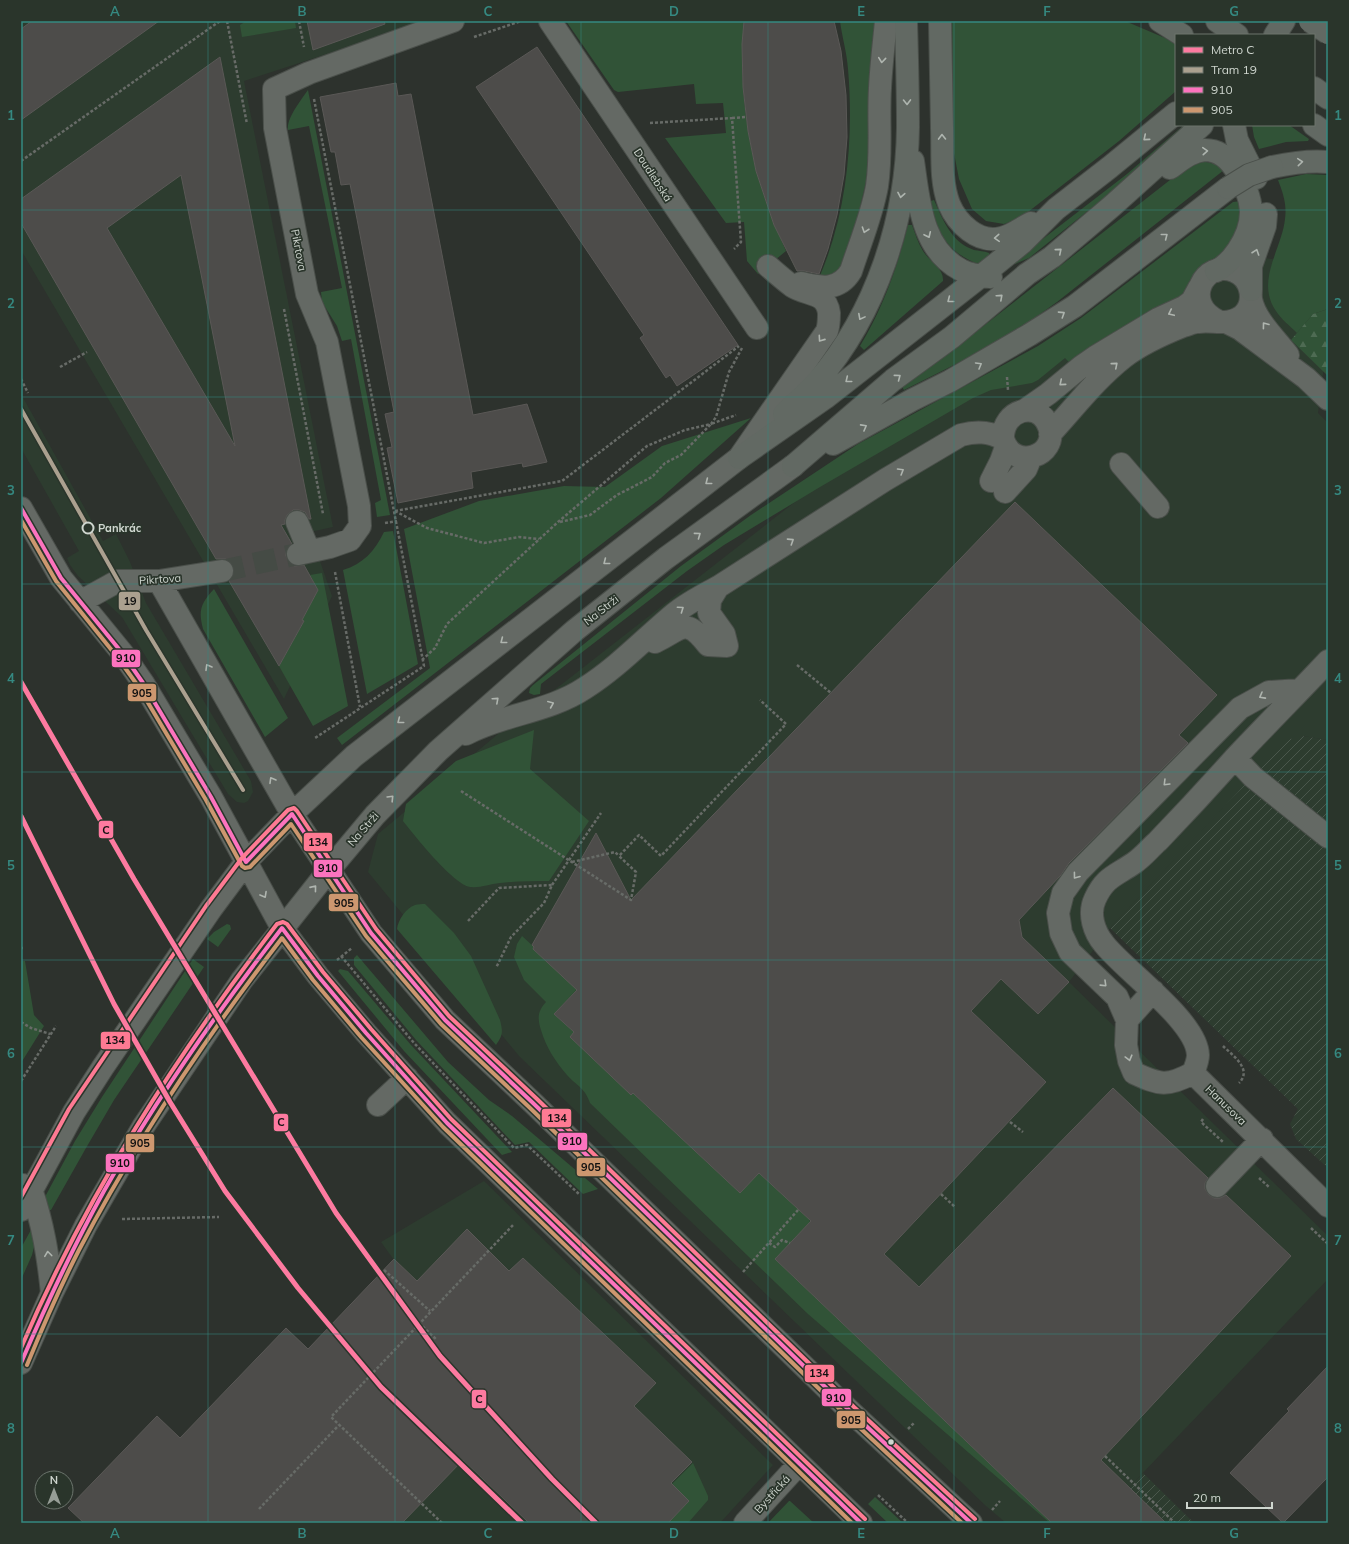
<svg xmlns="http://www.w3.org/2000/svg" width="1349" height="1544" font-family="Mulish,sans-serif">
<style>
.built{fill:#2d3c2f}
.industrial{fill:url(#industrial-furrows)}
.green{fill:#315337}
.forest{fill:url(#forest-firs)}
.building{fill:#4d4c4a;stroke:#5a5856;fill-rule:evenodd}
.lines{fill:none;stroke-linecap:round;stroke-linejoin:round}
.minor-tunnel{stroke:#454b45;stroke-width:22;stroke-dasharray:22 11;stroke-linecap:butt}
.minor-casing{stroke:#4a4f4a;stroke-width:24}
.major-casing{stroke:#4a4f4a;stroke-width:24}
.path{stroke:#676b67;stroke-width:2.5;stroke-dasharray:3 2;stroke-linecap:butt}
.minor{stroke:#646964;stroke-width:22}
.major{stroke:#626963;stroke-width:22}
.major-bridge-casing{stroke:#4a4f4a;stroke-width:24;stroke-linecap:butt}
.path-bridge{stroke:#676b67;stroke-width:2.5;stroke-dasharray:3 2;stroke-linecap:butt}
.major-bridge{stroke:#626963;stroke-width:22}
.bus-1-casing{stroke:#2a352b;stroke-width:7}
.bus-2-casing{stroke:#2a352b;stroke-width:7}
.bus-3-casing{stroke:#2a352b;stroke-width:7}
.bus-1{stroke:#fc73be;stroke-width:4}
.bus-2{stroke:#cd976f;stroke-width:4}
.bus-3{stroke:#fe7a93;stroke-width:4}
.tram-1-casing{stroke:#2a352b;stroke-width:7}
.tram-1{stroke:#aba08f;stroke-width:4}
.metro-1-casing{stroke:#2a352b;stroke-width:8}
.metro-1{stroke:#fd7aa0;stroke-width:5}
.oneway{stroke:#afb5af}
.oneway2{stroke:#aeb5af}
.grid{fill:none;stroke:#358981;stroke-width:1;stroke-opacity:0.55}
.stop-dot{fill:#2a352b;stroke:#cfd6cf;stroke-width:2}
.bus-dot{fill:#cfd6cf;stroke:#2a352b;stroke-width:1.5}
.labels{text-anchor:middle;stroke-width:3.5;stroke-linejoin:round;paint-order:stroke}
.street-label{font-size:11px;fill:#cfd6cf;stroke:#2a352b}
.stop-label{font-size:11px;font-weight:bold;fill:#cfd6cf;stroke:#2a352b;text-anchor:start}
.line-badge{stroke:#2a352b;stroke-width:1.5}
.pale-badge-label{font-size:11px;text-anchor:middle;font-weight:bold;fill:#111}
.neatline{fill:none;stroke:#358981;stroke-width:1.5}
.grid-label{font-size:13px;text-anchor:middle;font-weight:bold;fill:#358981}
</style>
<defs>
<pattern id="industrial-furrows" width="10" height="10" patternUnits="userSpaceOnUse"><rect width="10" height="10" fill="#2d3c2f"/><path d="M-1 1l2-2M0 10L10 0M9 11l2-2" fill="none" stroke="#4a574c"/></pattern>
<pattern id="forest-firs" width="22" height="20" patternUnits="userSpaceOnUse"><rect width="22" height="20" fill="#315337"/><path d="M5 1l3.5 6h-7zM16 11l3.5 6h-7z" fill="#4e6b53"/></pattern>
</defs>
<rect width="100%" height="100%" fill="#2d322d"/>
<path class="built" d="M21 21H428L244 81 333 527 310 532 332 596 284 699 21 250Z
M1199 250 1297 262 1326 350 1318 413 1328 423V740L1302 736 1253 777 1110 928 1069 982 1328 1236V1279L1095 1523H1006L986 1506 519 1056 368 872 378 834 498 734 841 466Z
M21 394 103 541 116 534 130 562 146 603 251 781 253 792 248 801 244 803 237 802 228 794 122 617 78 576 70 565 67 558 79 551 21 448Z
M484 1181 773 1465 720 1523H84L68 1508 157 1416 180 1438 286 1328 308 1349 394 1260 381 1242Z"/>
<path class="industrial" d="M1302 736 1328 740V1168L1296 1139 1290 1124 1298 1109 1110 928 1287 740Z
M1143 1473 1194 1523H1095Z"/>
<path class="green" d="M246 21H295L296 28 242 37 240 25Z
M566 21H744C737 105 752 174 786 251L758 274 747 261 744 222 726 223 665 138 726 133 723 103 696 104 694 84 618 92 614 90Z
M840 21H878L869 83 871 108 870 145 866 182 857 220 844 263 837 273 827 278H819C847 214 854 138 848 69 847 53 842 37 840 21Z
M952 21H1125L1165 38 1176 44V91L1119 141 1019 219 1004 224 986 221 972 209 959 179 953 148Z
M308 90 390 515 377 517 375 503 381 500 351 339 342 341 337 326 322 302 321 292 342 288 309 126 288 130C286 119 301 100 308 90Z
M1184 125H1190L1129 178 1029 258 1015 264 1013 262 1127 174Z
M1252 125H1289L1309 139 1308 141 1286 142 1259 149 1254 137Z
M1202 161 1219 165 1224 170 1057 302 1026 324 968 358 904 390 902 387 940 360 1184 169Z
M1306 174 1328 175V309L1313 314 1297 333C1290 326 1281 319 1276 311 1255 281 1282 249 1285 219 1287 204 1283 193 1278 180Z
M934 200C943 220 951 242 974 250 979 251 984 251 989 253L990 256 978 264C946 251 938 233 928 202Z
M1241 201 1243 219 1228 248 1181 297 1072 365 1065 358 1038 380 1032 383 991 390 973 398 820 487 724 545 687 571 541 684 540 694 534 695 529 693 530 688 533 685 681 566 751 515 858 444 1038 346 1081 318 1233 202Z
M908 225H912C915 233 918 243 923 251 929 261 944 268 943 281L864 350 860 346C883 308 897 268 908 225Z
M751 418 661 498 342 745 337 738 430 668 404 529 479 501 564 486 605 487 662 446Z
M393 531 418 664 367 694 343 570C363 564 375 551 384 532Z
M322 573 348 706 313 726 279 666 304 621 302 620 318 590 310 575Z
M214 589 288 718 265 737 203 629C198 610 201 603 214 589Z
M534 730 530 769 589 821 549 881C533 881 516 881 500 883 489 884 481 888 470 887 453 884 414 835 403 821L406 804 456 761Z
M425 904 454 933 471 956 500 1020C503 1032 503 1035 496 1045L397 929C398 920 406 908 415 905 418 904 422 904 425 904Z
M227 924 230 925 231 929 218 947 207 939 214 932Z
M522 936 534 947 533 949 578 988 554 1014 574 1032 632 1094 633 1093 740 1193 759 1173 809 1219 810 1222 775 1259 1052 1523H1050L808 1314 590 1103C585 1088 577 1086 567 1075 555 1061 546 1047 541 1030 537 1017 538 1011 546 1002L524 980 514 957 517 944Z
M357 955 448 1062 489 1100 512 1116 598 1189 583 1194 529 1142 515 1145 416 1040 354 965V958Z
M193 959 204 967 114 1100 86 1148 51 1210H49L44 1200 46 1195 75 1141 102 1097Z
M21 961H25L34 1015 44 1026 21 1063Z
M340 969 348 971 411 1045 512 1152 502 1155 404 1051 338 971Z
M32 1228 35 1243 32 1255 21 1280V1248Z
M693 1463 708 1496V1500L688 1523H668L689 1501 672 1484Z
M875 1497 903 1523H888L868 1504Z
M789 1501H790L814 1523H768Z"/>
<path class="forest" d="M1328 309V376L1291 340 1313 314Z"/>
<path class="building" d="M32 21H159L21 120V29Z
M307 21H384L385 24 313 50Z
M744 21H834L841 51 846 95 847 137 844 175 837 215 828 249 819 274 804 271H797L774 225 756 171 748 131 743 87 742 44Z
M537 47 738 345 677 386 670 375 666 378 640 338 644 335 476 87Z
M220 57 311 519H309L305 512 299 510H293L287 515 285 520V524L281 525 292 544 286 550V556L289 562 294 566 304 565 318 590 302 620 304 621 279 666 229 581 234 575V569L232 563 226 559H216L21 223V199ZM181 175 201 274 235 446 107 228Z
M396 83 398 96 411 94 473 415 527 404 547 462 523 467 522 463 471 472 473 488 398 503 387 448 392 447 385 414 394 412 357 219 350 184 341 185 335 152H331L320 97Z
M1015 502 1217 695 1179 735 1188 743 1069 863 1061 875 1019 920 1022 937 1069 982 1038 1014 1001 979 971 1011 1046 1082 884 1254 919 1287 1113 1088 1208 1178 1205 1183V1189L1209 1195 1214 1198H1220L1226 1195 1291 1256 1101 1460 1166 1523H1052L775 1259 811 1221 759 1173 740 1193 633 1093 631 1095 570 1037 574 1032 554 1014 577 990 533 949 534 947 532 945 596 833 631 900Z
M467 1229 509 1271 523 1258 656 1383 634 1406 692 1462 671 1483 689 1501 668 1523H529L463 1460 402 1523H84L68 1508 157 1416 180 1438 286 1328 308 1349 394 1259 417 1281Z
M1328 1366V1477L1283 1523 1230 1473 1289 1411 1287 1409Z"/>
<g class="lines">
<path class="minor-tunnel" d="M222 571 298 554"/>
<g class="minor-casing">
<path id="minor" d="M550 21 757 328
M801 283C821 288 839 291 851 271 860 243 872 215 877 186 882 153 878 121 880 88 881 66 884 43 886 21
M1251 299C1255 320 1275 338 1288 355
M1226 322 1240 329 1306 378 1328 399
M1025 410 1048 394 1082 366 1095 357 1158 319 1184 307 1192 301 1199 288
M1050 434C1074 408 1096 379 1124 357 1141 344 1163 334 1183 326 1188 325 1193 322 1198 322 1213 320 1229 326 1242 316 1257 303 1252 278 1234 271 1204 259 1181 303 1218 321
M1121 464 1158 507
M991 481 1001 461 1006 447
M1005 492 1026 469 1031 457
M21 508 61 578 123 654 143 683 211 797 282 928 318 976 366 1033 447 1123 861 1523
M297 522 309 551
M298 554 330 547 350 540 360 526 359 506 327 342 307 294 275 128 274 89 309 73 453 21
M159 581 292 814 371 933 445 1020 533 1103 850 1411 971 1523
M80 602 118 581H159L222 571
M655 642C682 629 685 616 708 645L727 646 724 634 709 613 710 600 718 587
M466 734C504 714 549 712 585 688 618 667 644 639 674 614 687 603 703 595 718 587L885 480 961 435C976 431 989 431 1003 439 1013 472 1059 456 1049 427 1039 399 1002 409 1003 439
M1235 758 1253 777 1328 837
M1127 1020 1153 991
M1193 1073C1167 1087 1160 1085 1134 1073L1129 1061 1126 1045 1127 1020 1117 997 1070 952 1061 933 1058 913 1063 893 1078 872 1240 708 1269 692 1300 690
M1193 1073C1195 1068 1198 1061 1198 1055 1197 1021 1125 971 1104 944 1094 932 1088 914 1095 899 1105 877 1115 876 1134 863 1143 857 1150 848 1158 841 1184 814 1209 787 1234 759 1265 726 1297 694 1328 661
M1193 1073 1328 1206
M378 1105 407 1078
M23 1185 31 1189C43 1224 48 1255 52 1293
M1217 1186 1262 1139
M21 1210 74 1112 103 1067 211 909 246 862 292 814 354 756 739 458 827 331C829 325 829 320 829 313 826 291 807 296 792 286 784 280 776 273 768 266
M21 1363 52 1293 86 1225 143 1127 242 980 329 870 375 815 438 751 574 631 666 558 793 466
M745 1523 799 1464"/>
</g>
<g class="major-casing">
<path id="major" d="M940 21C941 57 941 92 942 128 943 153 940 180 949 204 957 223 978 244 1001 238 1011 236 1021 228 1031 223
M1160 21 1182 35
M1217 21 1237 35
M1275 35 1284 21
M1314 88 1328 98
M1234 125 1237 140 1256 178
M1314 125 1328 135
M913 161C919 201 921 249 961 270 970 275 981 276 991 277
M1272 167C1291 163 1309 160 1328 162
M1170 168C1180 161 1191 151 1205 150 1219 150 1229 159 1236 170 1254 199 1257 221 1238 250 1232 259 1226 266 1216 271
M1251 290V266L1265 226 1266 214
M784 414C795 403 807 393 817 382 877 312 907 219 908 127 908 92 907 56 906 21
M833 444 912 400 950 381 1029 335 1075 306 1228 188
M739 458 825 398 981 276 1022 243 1056 209 1110 167 1176 113
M793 466 893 380 952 337 1027 274 1052 257 1112 206 1202 125"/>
</g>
<path class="path" d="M227 21 247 124
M299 21 304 47
M474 37 521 21
M314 99 424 666 315 738
M732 118 746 117
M650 123 732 118 741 242 734 249
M21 161 220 21
M284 309 323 514
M60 367 87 352
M1007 377 1008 390
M21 379 28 393
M395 511 427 528 484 543 519 537 539 539
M395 511 562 481 739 346
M560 522 590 515 617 495 652 477 665 463 681 455 711 424 736 415
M385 523 397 521
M335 572 360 707
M422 660 435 648 447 624 558 522 647 446 685 430 711 424 716 417 729 372 742 348
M797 665 831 693
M461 791 631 900 636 872 619 856 639 835 661 856 786 724 760 700
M572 862 615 852 619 856
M468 921 499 888 552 885 544 903 511 937 496 968
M21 948H23
M341 956 414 1043 514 1148 527 1145 580 1195
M337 960 352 948
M21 1022 31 1028 50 1034
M1223 1046C1232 1055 1253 1069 1239 1083
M21 1081 56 1026
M1203 1119 1201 1122 1223 1142
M1010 1122 1023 1132
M1259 1178 1269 1187
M941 1194 955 1207
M122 1219 219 1217
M1311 1228 1328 1244
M769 1243 775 1247 782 1240 790 1243
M384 1270 430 1311
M743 1272 798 1210
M419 1323 437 1340
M908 1429 915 1422
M1105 1456 1175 1523
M878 1495 908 1523
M259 1509 339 1425
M992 1510 1000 1501
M442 1523 331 1417 514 1224
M1327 1523 1328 1522"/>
<use href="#minor" class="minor"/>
<use href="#major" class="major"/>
<g class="major-bridge-casing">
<path id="major-bridge" d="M1310 21 1328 33
M1228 188 1249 175 1272 167"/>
</g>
<path class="path-bridge" d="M552 885 601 813"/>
<use href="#major-bridge" class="major-bridge"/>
<g class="bus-1-casing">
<path id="bus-1" d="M21 508 61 578 123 654 143 683 211 797 246 862 292 814 371 933 445 1020 533 1103 850 1411 971 1523
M21 1363C46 1305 73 1247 104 1191 156 1099 217 1012 282 928L318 976 366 1033 447 1123 861 1523"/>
</g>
<g class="bus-2-casing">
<path id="bus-2" d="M21 520 56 581 118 658 138 686 206 800 242 866 245 868 250 867 291 824 366 936 441 1024 529 1107 846 1415 962 1523
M27 1365C43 1326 60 1287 79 1250 137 1139 206 1037 282 938L313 980 361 1037 443 1127 852 1523"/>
</g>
<g class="bus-3-casing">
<path id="bus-3" d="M21 1197 69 1109 206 906 242 858 288 810 294 808 297 811 376 929 449 1016 537 1099 854 1407 975 1519
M21 1348C88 1192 174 1059 277 924L283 922 287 924 323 972 371 1029 451 1119 865 1519"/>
</g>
<use href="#bus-1" class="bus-1"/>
<use href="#bus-2" class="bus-2"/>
<use href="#bus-3" class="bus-3"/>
<g class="tram-1-casing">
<path id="tram-1" d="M21 409 146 630 243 790"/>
</g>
<use href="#tram-1" class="tram-1"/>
<g class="metro-1-casing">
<path id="metro-1" d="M21 682 134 879 336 1213 440 1356 552 1479 596 1523
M21 816 114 1004 170 1102 225 1191 298 1288 381 1387 522 1523"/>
</g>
<use href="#metro-1" class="metro-1"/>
</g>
<defs><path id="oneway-chevron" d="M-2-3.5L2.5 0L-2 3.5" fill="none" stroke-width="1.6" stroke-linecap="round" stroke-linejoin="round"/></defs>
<g class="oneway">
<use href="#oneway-chevron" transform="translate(882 60) rotate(96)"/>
<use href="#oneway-chevron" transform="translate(865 230) rotate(109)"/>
<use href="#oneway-chevron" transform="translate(1171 313) rotate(155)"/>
<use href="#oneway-chevron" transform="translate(1265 325) rotate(-127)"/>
<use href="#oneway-chevron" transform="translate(821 339) rotate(125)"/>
<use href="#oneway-chevron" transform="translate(1115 365) rotate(-41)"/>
<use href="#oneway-chevron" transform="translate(1062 383) rotate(140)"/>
<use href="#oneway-chevron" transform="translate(901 471) rotate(-31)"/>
<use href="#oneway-chevron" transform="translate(708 482) rotate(142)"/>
<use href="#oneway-chevron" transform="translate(698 535) rotate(-36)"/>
<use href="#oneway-chevron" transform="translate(791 541) rotate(-33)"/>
<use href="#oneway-chevron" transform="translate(606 562) rotate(142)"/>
<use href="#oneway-chevron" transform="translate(681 609) rotate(-35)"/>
<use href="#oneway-chevron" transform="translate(503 641) rotate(142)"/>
<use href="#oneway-chevron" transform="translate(208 667) rotate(-120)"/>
<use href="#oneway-chevron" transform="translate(1262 696) rotate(151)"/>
<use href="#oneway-chevron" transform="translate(496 700) rotate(-42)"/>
<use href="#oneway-chevron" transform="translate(551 704) rotate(-23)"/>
<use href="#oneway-chevron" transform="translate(400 721) rotate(142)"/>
<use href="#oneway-chevron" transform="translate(272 780) rotate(-120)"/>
<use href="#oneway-chevron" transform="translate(1166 783) rotate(135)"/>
<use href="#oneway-chevron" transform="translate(391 798) rotate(-46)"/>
<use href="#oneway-chevron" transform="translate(1076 876) rotate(127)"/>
<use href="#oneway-chevron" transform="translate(314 888) rotate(-51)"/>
<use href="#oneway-chevron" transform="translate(264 895) rotate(61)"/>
<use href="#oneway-chevron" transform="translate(1104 984) rotate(44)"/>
<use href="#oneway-chevron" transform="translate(1129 1058) rotate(75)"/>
<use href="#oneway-chevron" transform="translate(48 1254) rotate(-97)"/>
</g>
<g class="oneway2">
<use href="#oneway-chevron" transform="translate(907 102) rotate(89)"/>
<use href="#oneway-chevron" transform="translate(942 137) rotate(-91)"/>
<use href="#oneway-chevron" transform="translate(1146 138) rotate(140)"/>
<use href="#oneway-chevron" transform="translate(1205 151) rotate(-4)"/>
<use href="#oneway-chevron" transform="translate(1300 162) rotate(-5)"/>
<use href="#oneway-chevron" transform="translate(901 195) rotate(100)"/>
<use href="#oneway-chevron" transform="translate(928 235) rotate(65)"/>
<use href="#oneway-chevron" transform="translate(1165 236) rotate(-38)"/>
<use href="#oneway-chevron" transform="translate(997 238) rotate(176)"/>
<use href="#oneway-chevron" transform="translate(1059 251) rotate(-40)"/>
<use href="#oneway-chevron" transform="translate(1256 252) rotate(-71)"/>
<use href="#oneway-chevron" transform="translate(1000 297) rotate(-42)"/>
<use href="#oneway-chevron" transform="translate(950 300) rotate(142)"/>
<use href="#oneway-chevron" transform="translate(1062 314) rotate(-33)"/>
<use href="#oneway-chevron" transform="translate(861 317) rotate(118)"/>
<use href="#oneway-chevron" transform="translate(979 365) rotate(-30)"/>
<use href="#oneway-chevron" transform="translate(898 377) rotate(-37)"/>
<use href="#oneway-chevron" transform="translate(848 380) rotate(141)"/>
<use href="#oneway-chevron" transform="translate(864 427) rotate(-29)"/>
</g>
<path class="grid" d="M208 21V1523M395 21V1523M581 21V1523M768 21V1523M954 21V1523M1141 21V1523M21 210H1328M21 397H1328M21 584H1328M21 772H1328M21 960H1328M21 1147H1328M21 1334H1328"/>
<circle class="stop-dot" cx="88" cy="528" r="5.5"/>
<circle class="bus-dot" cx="891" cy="1442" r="3.5"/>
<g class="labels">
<g class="street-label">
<text transform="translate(653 175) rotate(57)" y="4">Doudlebská</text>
<text transform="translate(299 250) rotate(79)" y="4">Pikrtova</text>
<text transform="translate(160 579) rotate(-4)" y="4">Pikrtova</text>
<text transform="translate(601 610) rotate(-38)" y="4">Na Strži</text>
<text transform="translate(363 829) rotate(-49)" y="4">Na Strži</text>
<text transform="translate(1226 1105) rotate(44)" y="4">Hanusova</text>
<text transform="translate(772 1494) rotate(-48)" y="4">Bystřická</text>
</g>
<g class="stop-label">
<text x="98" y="532">Pankrác</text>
</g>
</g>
<g class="line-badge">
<rect x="118" y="591" width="23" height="20" rx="4" fill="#aba08f"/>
<rect x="111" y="649" width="30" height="19" rx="4" fill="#fc73be"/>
<rect x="127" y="683" width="30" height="19" rx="4" fill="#cd976f"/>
<rect x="98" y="820" width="16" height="19" rx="4" fill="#fd7aa0"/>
<rect x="303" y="832" width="30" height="20" rx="4" fill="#fe7a93"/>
<rect x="313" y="859" width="30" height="19" rx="4" fill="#fc73be"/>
<rect x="328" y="893" width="31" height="19" rx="4" fill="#cd976f"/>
<rect x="100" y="1031" width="31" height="19" rx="4" fill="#fe7a93"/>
<rect x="541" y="1108" width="31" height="20" rx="4" fill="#fe7a93"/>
<rect x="273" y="1113" width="16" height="19" rx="4" fill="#fd7aa0"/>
<rect x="557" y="1132" width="31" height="19" rx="4" fill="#fc73be"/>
<rect x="125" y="1133" width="30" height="20" rx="4" fill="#cd976f"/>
<rect x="105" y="1153" width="30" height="20" rx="4" fill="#fc73be"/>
<rect x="576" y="1157" width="30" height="20" rx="4" fill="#cd976f"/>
<rect x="804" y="1364" width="31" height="19" rx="4" fill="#fe7a93"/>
<rect x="821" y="1388" width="31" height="19" rx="4" fill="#fc73be"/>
<rect x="471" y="1389" width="16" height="20" rx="4" fill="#fd7aa0"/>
<rect x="836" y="1410" width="30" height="19" rx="4" fill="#cd976f"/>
</g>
<g class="pale-badge-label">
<text x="130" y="605">19</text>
<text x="126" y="662">910</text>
<text x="142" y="697">905</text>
<text x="106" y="834">C</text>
<text x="318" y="846">134</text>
<text x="328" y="872">910</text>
<text x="344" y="907">905</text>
<text x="115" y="1044">134</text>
<text x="557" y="1122">134</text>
<text x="281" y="1126">C</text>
<text x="572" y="1145">910</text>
<text x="140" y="1147">905</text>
<text x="120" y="1167">910</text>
<text x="591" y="1171">905</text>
<text x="819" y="1377">134</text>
<text x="836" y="1402">910</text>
<text x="479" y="1403">C</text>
<text x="851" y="1424">905</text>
</g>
<rect width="1349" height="1544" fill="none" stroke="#2a352b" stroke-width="44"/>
<rect x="1175" y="34" width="140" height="92" fill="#2a352b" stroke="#6c756d"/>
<rect x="1183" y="47" width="20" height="6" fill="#fd7aa0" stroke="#6c756d"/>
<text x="1211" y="54" font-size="12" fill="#cfd6cf">Metro C</text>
<rect x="1183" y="67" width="20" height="6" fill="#aba08f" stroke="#6c756d"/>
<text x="1211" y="74" font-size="12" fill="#cfd6cf">Tram 19</text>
<rect x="1183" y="87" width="20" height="6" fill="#fc73be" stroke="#6c756d"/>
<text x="1211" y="94" font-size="12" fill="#cfd6cf">910</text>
<rect x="1183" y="107" width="20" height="6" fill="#cd976f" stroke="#6c756d"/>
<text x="1211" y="114" font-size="12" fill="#cfd6cf">905</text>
<g transform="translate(54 1490)"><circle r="19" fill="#2a352b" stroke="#6c756d"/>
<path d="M0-3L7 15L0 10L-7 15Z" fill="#969d96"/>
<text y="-6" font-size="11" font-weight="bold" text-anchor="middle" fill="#cfd6cf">N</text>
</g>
<path d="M1187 1502v6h85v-6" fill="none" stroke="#cfd6cf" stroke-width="2"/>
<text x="1193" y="1502" font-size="12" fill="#cfd6cf" stroke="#2a352b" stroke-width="3" paint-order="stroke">20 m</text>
<rect x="22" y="22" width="1305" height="1500" class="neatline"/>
<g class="grid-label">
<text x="115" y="16">A</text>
<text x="302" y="16">B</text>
<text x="488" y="16">C</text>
<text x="674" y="16">D</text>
<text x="861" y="16">E</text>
<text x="1047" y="16">F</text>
<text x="1234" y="16">G</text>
<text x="11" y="120">1</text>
<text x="1338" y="120">1</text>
<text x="11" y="308">2</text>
<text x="1338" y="308">2</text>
<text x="11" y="495">3</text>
<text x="1338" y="495">3</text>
<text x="11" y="683">4</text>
<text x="1338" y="683">4</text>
<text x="11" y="870">5</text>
<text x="1338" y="870">5</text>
<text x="11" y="1058">6</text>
<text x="1338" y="1058">6</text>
<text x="11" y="1245">7</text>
<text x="1338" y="1245">7</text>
<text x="11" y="1433">8</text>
<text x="1338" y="1433">8</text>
<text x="115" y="1538">A</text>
<text x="302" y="1538">B</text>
<text x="488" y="1538">C</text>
<text x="674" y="1538">D</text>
<text x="861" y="1538">E</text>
<text x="1047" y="1538">F</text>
<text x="1234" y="1538">G</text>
</g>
</svg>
